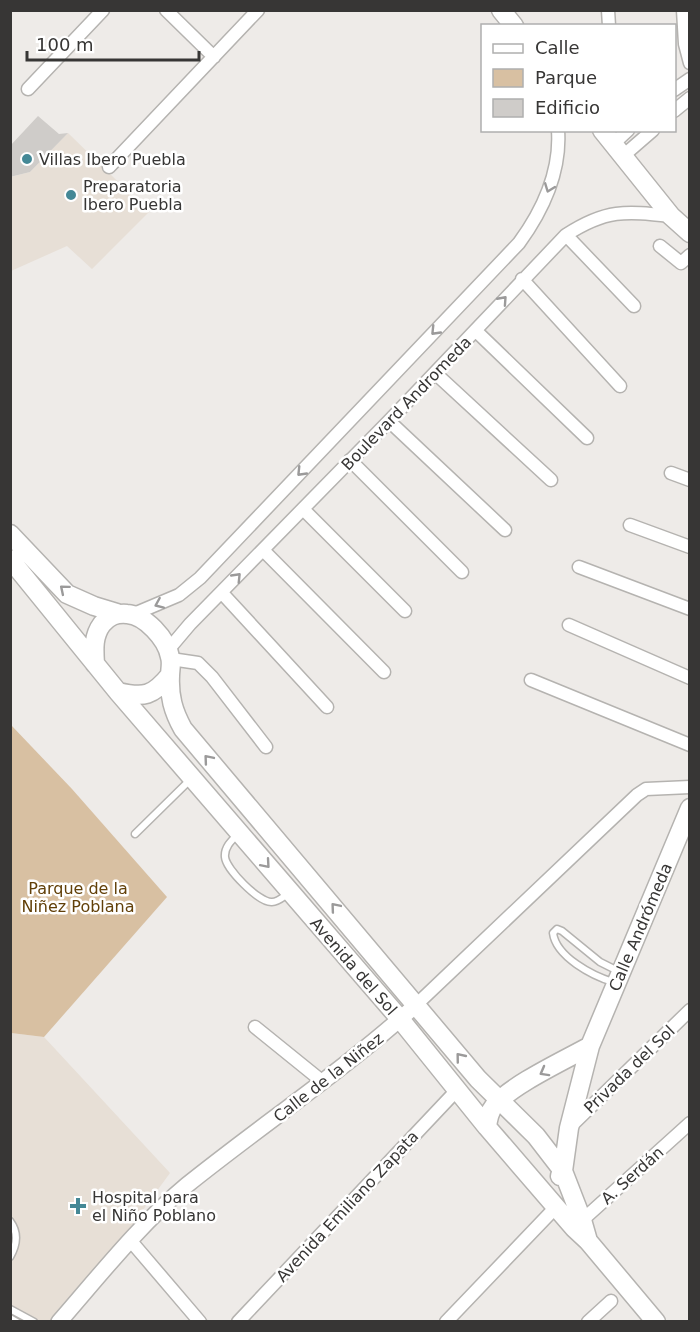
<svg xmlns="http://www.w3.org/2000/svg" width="700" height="1332" font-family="'DejaVu Sans',sans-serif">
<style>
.built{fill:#e7dfd6}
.green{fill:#d8c0a2}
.building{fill:#cfccc9}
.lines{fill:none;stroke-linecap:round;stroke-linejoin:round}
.service-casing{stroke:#b5b3b0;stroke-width:9}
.minor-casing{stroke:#b5b3b0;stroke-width:15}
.tertiary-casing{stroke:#b5b3b0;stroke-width:18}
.secondary-casing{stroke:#b5b3b0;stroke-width:21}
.service{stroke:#fff;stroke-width:6}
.minor{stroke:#fff;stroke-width:12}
.tertiary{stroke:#fff;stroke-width:15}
.secondary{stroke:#fff;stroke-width:18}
.oneway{stroke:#9b9a9a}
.poi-dot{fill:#448896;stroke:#fff;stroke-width:2}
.labels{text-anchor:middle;stroke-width:5;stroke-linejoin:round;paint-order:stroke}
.poi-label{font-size:16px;fill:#373635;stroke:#fff;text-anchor:start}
.street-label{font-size:16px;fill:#373635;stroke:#fff}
.park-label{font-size:16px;fill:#624009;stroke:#fff}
</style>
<rect width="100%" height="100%" fill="#eeebe8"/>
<path class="built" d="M68 133 149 212 92 269 67 246 11 271V177L30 172Z
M11 1033 44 1037 170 1173 121 1240 55 1321 11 1322Z"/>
<path class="green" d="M11 725 72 789 167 897 44 1037 11 1033Z"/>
<path class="building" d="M38 116 59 134 68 133 30 172 10 177V146Z"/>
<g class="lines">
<g class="service-casing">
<path id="service" d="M239 833C232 840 224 847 225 857 226 869 259 903 272 902 278 902 283 897 289 893
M135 834 191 779
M613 982C593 976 556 957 553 933L557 929 562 931 600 962 620 972
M10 1221C19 1233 17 1245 10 1257
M10 1309 34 1322
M10 1318 17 1322"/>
</g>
<g class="minor-casing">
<path id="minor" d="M166 10 214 57
M608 10 609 26
M683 10 685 44 690 63
M28 89 103 10
M674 90 690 79
M674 111 690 98
M613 144 628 130
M623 156 653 130
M109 167 258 10
M566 235 634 306
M660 246 681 263 690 255
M522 279 620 386
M476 331 587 438
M435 373 551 480
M389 421 505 530
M350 460 462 572
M671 473 690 480
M303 509 405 611
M630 525 690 547
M263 550 384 672
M579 567 690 609
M222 593 327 707
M134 614 179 595 200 578 519 243C543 210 561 172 558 130
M569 625 690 678
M168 650 190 624 389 421 566 235C606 209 625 211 671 216
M171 659 198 663 212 677 266 747
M531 680 690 745
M417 1004 637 795 646 789 690 787
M255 1027 323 1082
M570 1127 690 1010
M577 1225 690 1123
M130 1240 200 1322
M238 1322 457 1090
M446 1322 556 1207
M588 1322 611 1301"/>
</g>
<g class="tertiary-casing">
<path id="tertiary" d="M59 1322C100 1275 139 1225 187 1185 263 1124 344 1070 417 1004"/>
</g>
<g class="secondary-casing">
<path id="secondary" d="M501 10 514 26
M602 130 671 216 690 233
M10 534 67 594 94 606 117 613
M10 559 118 692 400 1019 487 1127 574 1228 588 1241 656 1322
M95 664C94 649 93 636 102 624 109 616 116 613 127 614 145 615 167 639 170 657 172 663 170 670 170 676 169 696 173 711 183 729L478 1079 536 1136 563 1171 582 1220 588 1241
M118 692C144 698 153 696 170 675
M487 1127C488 1119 489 1112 494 1106 511 1085 565 1060 590 1046
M560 1176 563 1171 569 1128 590 1046 690 808"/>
</g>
<use href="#service" class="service"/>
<use href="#minor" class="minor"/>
<use href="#tertiary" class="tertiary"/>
<use href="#secondary" class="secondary"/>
</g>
<defs><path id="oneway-chevron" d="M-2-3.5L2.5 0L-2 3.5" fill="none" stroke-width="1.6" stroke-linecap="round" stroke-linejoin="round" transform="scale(1.5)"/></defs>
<g class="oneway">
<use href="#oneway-chevron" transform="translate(549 188) rotate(111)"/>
<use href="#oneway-chevron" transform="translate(503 300) rotate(-48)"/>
<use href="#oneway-chevron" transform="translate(435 331) rotate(134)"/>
<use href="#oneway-chevron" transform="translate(301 472) rotate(134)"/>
<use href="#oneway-chevron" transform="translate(237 577) rotate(-46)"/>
<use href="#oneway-chevron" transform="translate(64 589) rotate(-140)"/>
<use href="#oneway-chevron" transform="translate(159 604) rotate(157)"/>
<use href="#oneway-chevron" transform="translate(208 759) rotate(-130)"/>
<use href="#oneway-chevron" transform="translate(266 864) rotate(49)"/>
<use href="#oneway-chevron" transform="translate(335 907) rotate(-130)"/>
<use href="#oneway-chevron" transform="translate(460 1057) rotate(-129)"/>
<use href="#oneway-chevron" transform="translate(544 1072) rotate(151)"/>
</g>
<g class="poi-dot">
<circle cx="27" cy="159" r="6"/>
<circle cx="71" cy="195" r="6"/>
<path d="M75 1197h6v6h6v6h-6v6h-6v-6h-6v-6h6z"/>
</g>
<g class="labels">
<g class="poi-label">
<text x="39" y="165">Villas Ibero Puebla</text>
<text x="83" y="192">Preparatoria<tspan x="83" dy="18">Ibero Puebla</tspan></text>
<text x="92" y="1203">Hospital para<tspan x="92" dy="18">el Niño Poblano</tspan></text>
</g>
<g class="street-label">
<text transform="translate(406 403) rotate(-46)" y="6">Boulevard Andromeda</text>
<text transform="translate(640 927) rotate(-67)" y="6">Calle Andrómeda</text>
<text transform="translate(354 966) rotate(49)" y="6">Avenida del Sol</text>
<text transform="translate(629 1069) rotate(-44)" y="6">Privada del Sol</text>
<text transform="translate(328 1077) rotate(-38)" y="6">Calle de la Niñez</text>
<text transform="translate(632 1175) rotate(-42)" y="6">A. Serdán</text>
<text transform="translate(347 1206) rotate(-47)" y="6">Avenida Emiliano Zapata</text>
</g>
<g class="park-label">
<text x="78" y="894">Parque de la<tspan x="78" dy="18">Niñez Poblana</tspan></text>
</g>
</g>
<rect width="700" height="1332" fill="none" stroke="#373635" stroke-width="24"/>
<rect x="481" y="24" width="195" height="108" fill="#ffffff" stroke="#afafae" stroke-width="1.5"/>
<rect x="493" y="44" width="30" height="9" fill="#ffffff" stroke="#afafae" stroke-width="1.5"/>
<text x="535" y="54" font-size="18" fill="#373635">Calle</text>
<rect x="493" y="69" width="30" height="18" fill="#d8c0a2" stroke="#afafae" stroke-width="1.5"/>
<text x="535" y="84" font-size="18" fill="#373635">Parque</text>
<rect x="493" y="99" width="30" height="18" fill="#cfccc9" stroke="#afafae" stroke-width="1.5"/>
<text x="535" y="114" font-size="18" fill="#373635">Edificio</text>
<path d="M27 51v9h172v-9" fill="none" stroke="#373635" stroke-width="3"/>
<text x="36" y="51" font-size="18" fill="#373635" stroke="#ffffff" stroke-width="4.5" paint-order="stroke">100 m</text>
</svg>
